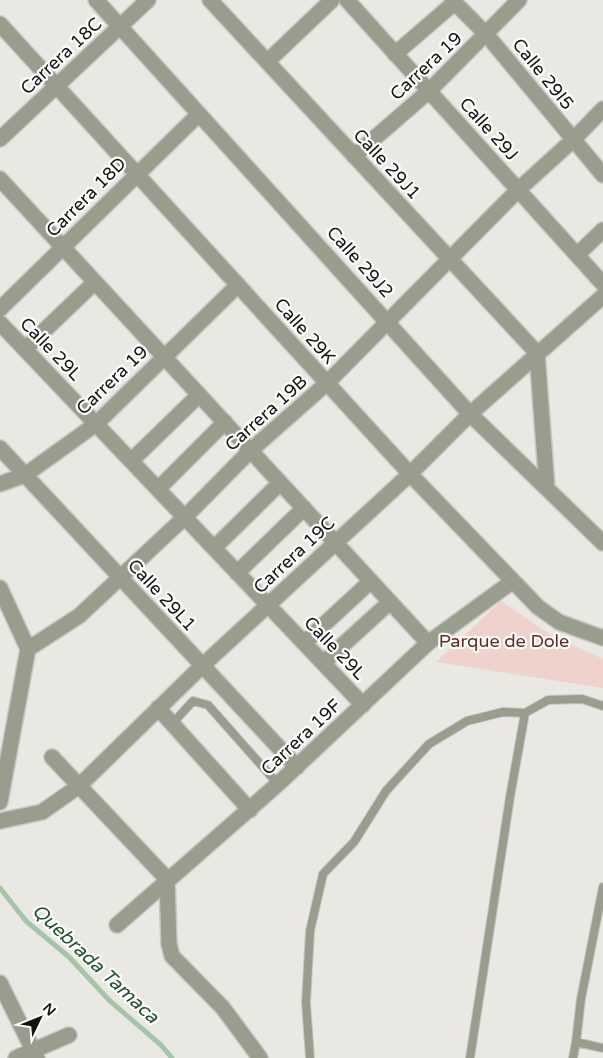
<svg xmlns="http://www.w3.org/2000/svg" width="603" height="1058" font-family="'Varela Round',sans-serif">
<style>
.green{fill:#efd2cb}
.lines{fill:none;stroke-linecap:round;stroke-linejoin:round}
.stream{stroke:#a5c5a8;stroke-width:5}
.lane-casing{stroke:#c8c6c2;stroke-width:10}
.street-casing{stroke:#c8c6c2;stroke-width:18}
.lane{stroke:#999d8d;stroke-width:8}
.street{stroke:#999d8d;stroke-width:15}
.labels{text-anchor:middle;stroke-width:4.5;stroke-linejoin:round;paint-order:stroke}
.street-label{font-size:18px;fill:#141312;stroke:#fff}
.park-label{font-size:18px;fill:#612a1c;stroke:#fff}
.water-label{font-size:19px;font-style:italic;fill:#20512a;stroke:#fff}
</style>
<rect width="100%" height="100%" fill="#eae8e3"/>
<path class="green" d="M501 601 549 634 603 659V688L436 662Z"/>
<g class="lines">
<path class="stream" d="M0 888 26 921 69 957 110 1001 161 1045 172 1058"/>
<g class="lane-casing">
<path id="lane" d="M172 724 193 701 208 705 278 784
M603 887 581 999 576 1042 603 1048
M310 1058 306 1003 310 931 323 874 354 842 386 791 429 744 467 721 503 712 525 713 548 700 582 699 603 706
M470 1058 510 797 525 713
M573 1058 576 1042"/>
</g>
<g class="street-casing">
<path id="street" d="M96 0 470 414 603 543
M210 0 537 353 547 488
M347 0 603 284
M452 0 486 34 603 175
M0 24 410 474 538 607 559 622 603 638
M395 54 454 3
M268 61 332 0
M0 139 148 0
M354 156 429 91 519 0
M0 179 428 643
M577 255 603 230
M0 309 199 114
M0 323 363 705
M25 349 95 282
M0 448 297 767
M131 461 199 395
M0 484 25 475 96 424 238 285
M158 489 225 422
M214 548 280 483
M237 573 304 508
M0 588 28 649 0 802
M304 643 371 581
M28 649 79 616 185 517 250 451 327 383 518 190 573 140 603 109
M323 663 390 602
M158 708 250 810
M52 757 167 879 169 944 172 956 223 1008 260 1058
M0 821 42 812 79 786 202 666 410 474 470 414 603 296
M117 925 278 784 428 643 513 581
M0 983 37 1058
M16 1058 69 1035"/>
</g>
<use href="#lane" class="lane"/>
<use href="#street" class="street"/>
</g>
<g class="labels">
<g class="street-label">
<text transform="translate(61 56) rotate(-43)" y="6">Carrera 18C</text>
<text transform="translate(426 66) rotate(-43)" y="6">Carrera 19</text>
<text transform="translate(543 74) rotate(51)" y="6">Calle 29I5</text>
<text transform="translate(489 129) rotate(48)" y="6">Calle 29J</text>
<text transform="translate(387 164) rotate(47)" y="6">Calle 29J1</text>
<text transform="translate(86 197) rotate(-45)" y="6">Carrera 18D</text>
<text transform="translate(360 262) rotate(48)" y="6">Calle 29J2</text>
<text transform="translate(305 331) rotate(48)" y="6">Calle 29K</text>
<text transform="translate(51 349) rotate(46)" y="6">Calle 29L</text>
<text transform="translate(112 380) rotate(-44)" y="6">Carrera 19</text>
<text transform="translate(266 413) rotate(-42)" y="6">Carrera 19B</text>
<text transform="translate(294 555) rotate(-43)" y="6">Carrera 19C</text>
<text transform="translate(162 595) rotate(47)" y="6">Calle 29L1</text>
<text transform="translate(335 648) rotate(46)" y="6">Calle 29L</text>
<text transform="translate(301 737) rotate(-43)" y="6">Carrera 19F</text>
</g>
<g class="park-label">
<text x="504" y="647">Parque de Dole</text>
</g>
<g class="water-label">
<text transform="translate(96 963) rotate(43)" y="7">Quebrada Tamaca</text>
</g>
</g>
<g transform="translate(40 1018) rotate(47)" stroke="#ffffff" stroke-width="4" paint-order="stroke">
<path d="M0-4L9 19L0 12L-9 19Z" fill="#141312"/>
<text y="-8" font-size="14" font-weight="bold" text-anchor="middle" fill="#141312">N</text>
</g>
</svg>
